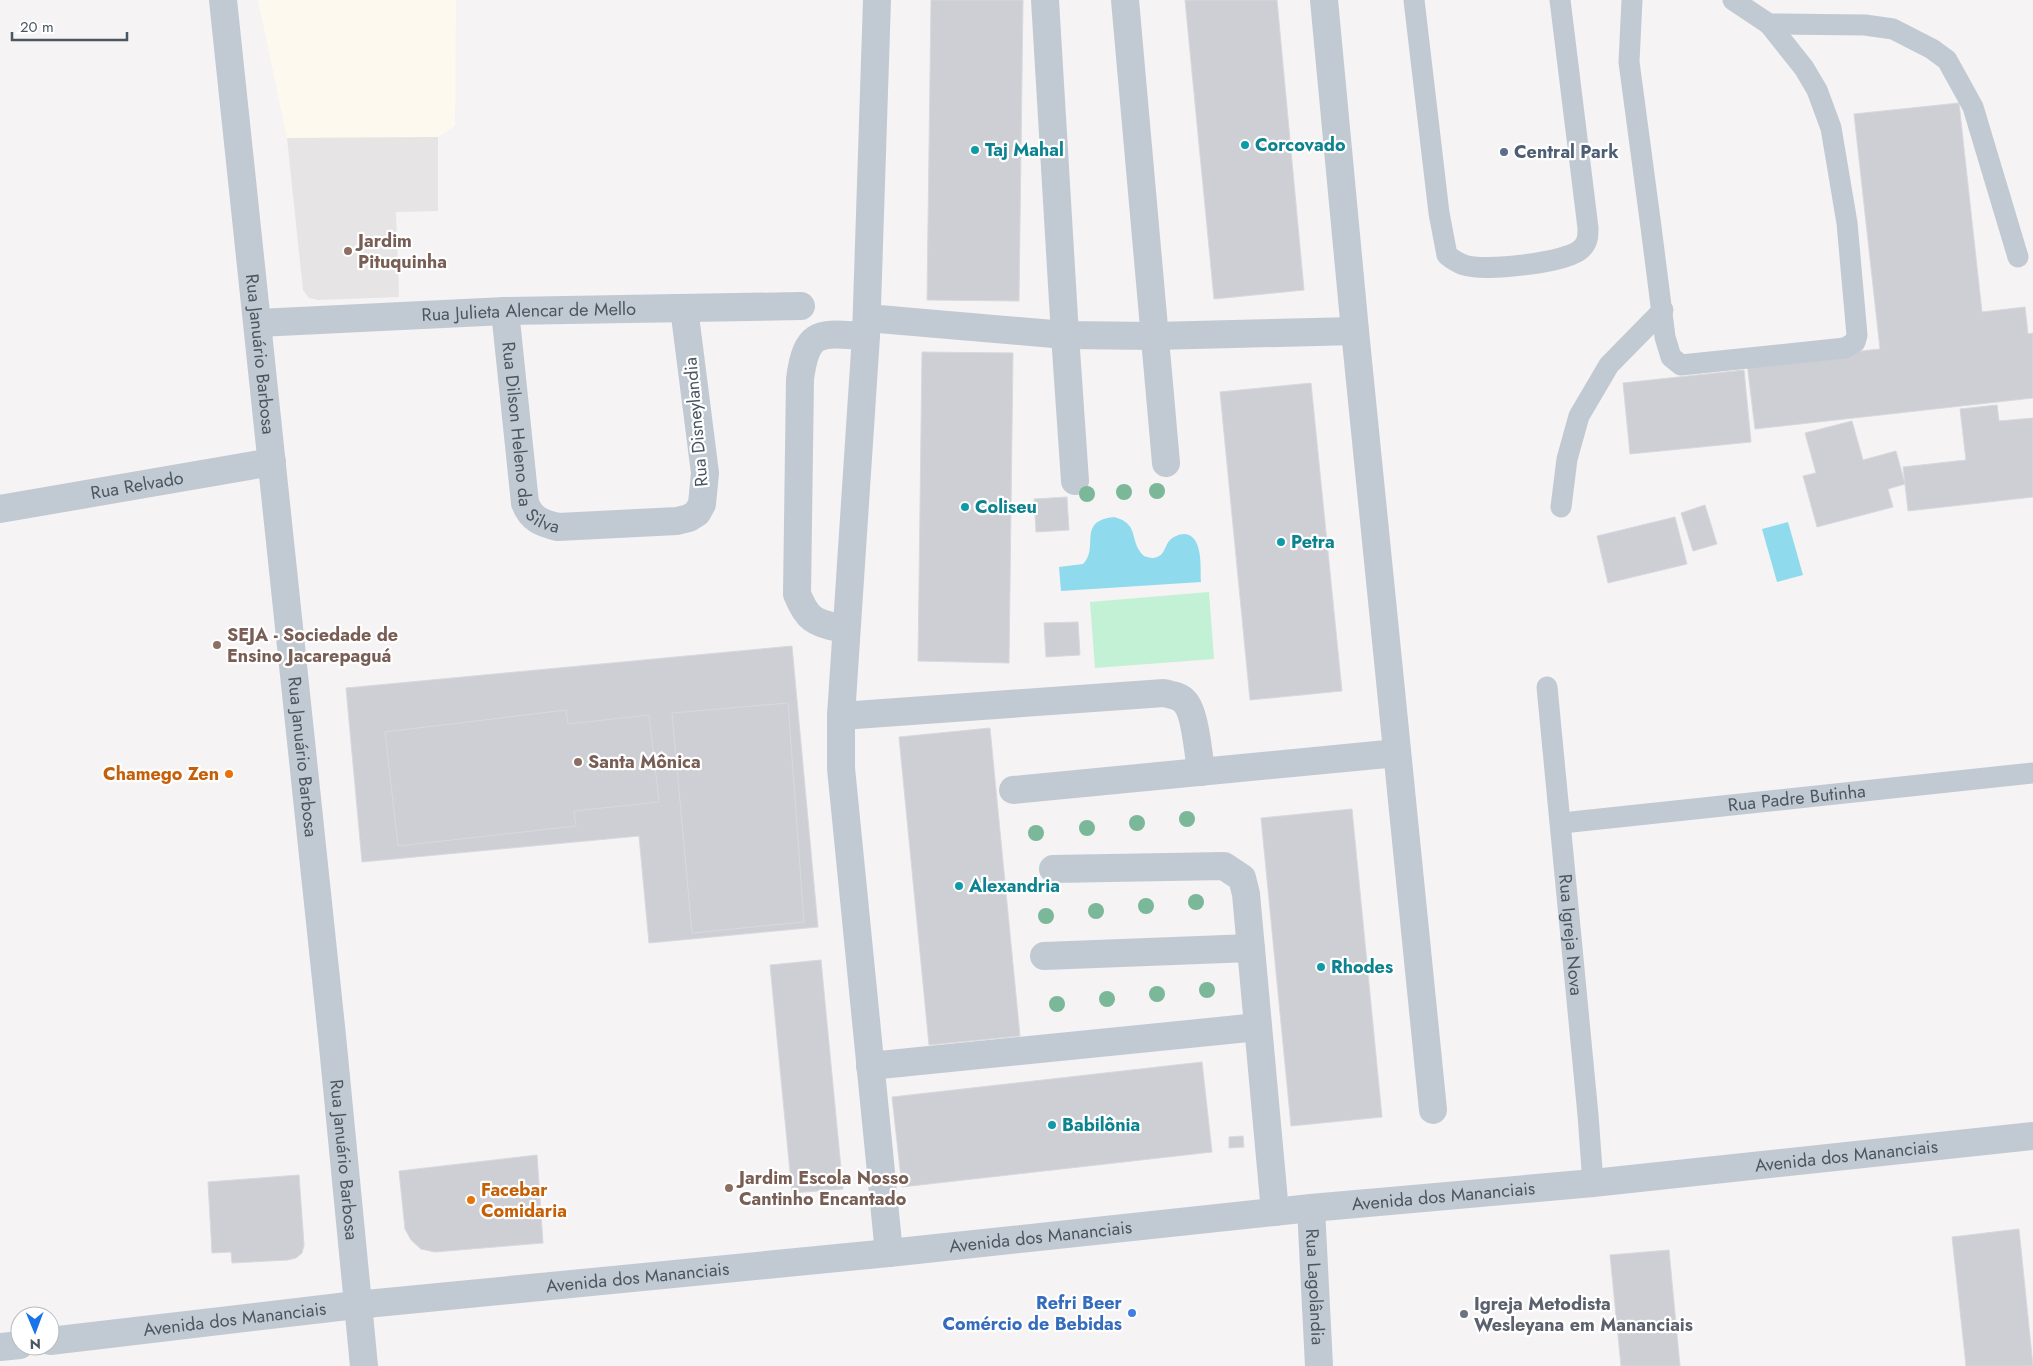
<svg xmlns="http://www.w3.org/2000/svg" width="2033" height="1366" font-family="Jost,sans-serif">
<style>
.commercial{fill:#fdf9ef}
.education{fill:#e6e4e5}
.green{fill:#c3f1d5}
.water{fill:#90daee}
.building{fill:#cdcfd5;stroke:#d7d9de}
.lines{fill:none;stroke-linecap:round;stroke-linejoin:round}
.service{stroke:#c1cad2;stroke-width:21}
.minor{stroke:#c1cad2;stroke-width:28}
.tertiary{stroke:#c1cad2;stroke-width:28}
.tree{fill:#7bb799}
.culture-dot{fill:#0f9aa8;stroke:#fff;stroke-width:2}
.service-dot{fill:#5c6f8a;stroke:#fff;stroke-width:2}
.education-dot{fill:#8d6e63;stroke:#fff;stroke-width:2}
.food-dot{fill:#e8710a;stroke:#fff;stroke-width:2}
.shop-dot{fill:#3f7fe0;stroke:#fff;stroke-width:2}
.worship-dot{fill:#6b7280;stroke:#fff;stroke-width:2}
.labels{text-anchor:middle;stroke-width:4.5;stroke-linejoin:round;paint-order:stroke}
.culture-label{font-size:18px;font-weight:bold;fill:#0d838f;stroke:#fff;text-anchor:start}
.service-label{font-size:18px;font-weight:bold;fill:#4e5e75;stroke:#fff;text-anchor:start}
.education-label{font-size:18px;font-weight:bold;fill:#785e54;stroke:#fff;text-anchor:start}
.street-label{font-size:18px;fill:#4a5661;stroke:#fff}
.food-label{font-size:18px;font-weight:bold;fill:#c56008;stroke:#fff;text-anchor:end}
.shop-label{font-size:18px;font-weight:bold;fill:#366cbe;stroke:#fff;text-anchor:end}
.worship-label{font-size:18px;font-weight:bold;fill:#5b616d;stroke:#fff;text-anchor:start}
</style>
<rect width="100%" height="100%" fill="#f5f3f3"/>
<path class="commercial" d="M258 0H456L455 126 438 137 287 138Z"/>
<path class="education" d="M438 137V211L396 212 399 297 318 300 309 298 303 290 287 138Z"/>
<path class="green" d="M1209 592 1214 659 1095 668 1090 602Z"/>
<path class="water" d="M1114 517C1141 524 1128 541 1144 556 1149 558 1155 559 1159 556 1165 553 1165 545 1170 540 1173 537 1179 534 1184 534 1204 535 1200 569 1201 582L1061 591 1059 567 1083 564C1100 548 1076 521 1114 517Z
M1788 522 1803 575 1777 582 1762 529Z"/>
<path class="building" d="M931 0H1023L1019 301 927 300Z
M1185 0H1277L1304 290 1214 299Z
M1959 103 1982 312 2025 307 2028 334 2033 333V398L1755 429 1747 363 1880 349 1854 114Z
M922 352 1013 353 1009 663 918 661Z
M1744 370 1751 442 1630 454 1623 383Z
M1311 383 1342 691 1250 700 1220 392Z
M1997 405 1999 421 2033 418V497L1908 511 1903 467 1966 460 1960 409Z
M1852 421 1863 460 1896 451 1905 484 1888 489 1893 507 1817 527 1803 476 1816 473 1805 433Z
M1067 497 1069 530 1036 532 1034 499Z
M1705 505 1717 544 1693 551 1681 513Z
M1675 517 1687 564 1608 583 1597 536Z
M1078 622 1080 655 1046 657 1044 623Z
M792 646 818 927 649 943 639 836 362 862 346 688Z
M788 703 804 922 692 933 672 713Z
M566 710 568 724 649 715 659 802 574 811 576 826 398 846 385 732Z
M990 728 1020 1036 929 1045 899 737Z
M1352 809 1382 1117 1291 1126 1261 818Z
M821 960 843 1189 792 1193 770 965Z
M1202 1062 1212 1152 902 1187 892 1097Z
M1243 1136 1244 1147 1229 1148V1137Z
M537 1155 543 1243 435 1252 421 1249 411 1240 405 1229 399 1171Z
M299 1175 304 1245 302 1253 296 1258 288 1260 232 1263 231 1252 212 1253 208 1182Z
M2019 1229 2033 1366H1966L1952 1237Z
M1669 1250 1680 1366H1621L1610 1255Z"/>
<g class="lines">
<g class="service">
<path d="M1414 0 1439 213 1447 255C1452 259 1458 263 1464 265 1483 272 1567 263 1581 249 1588 243 1588 236 1588 228L1560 0"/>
<path d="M1632 0 1629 62 1651 227 1665 337 1671 357 1681 365 1845 348 1855 342 1857 335 1847 223 1831 128 1817 90 1804 68 1769 24"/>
<path d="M1733 0 1769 24 1865 25 1893 29 1932 49 1947 60 1973 107 2018 257"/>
<path d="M1561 507 1567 459 1579 416 1609 365 1663 310"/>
<path id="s1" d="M1547 687 1588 1115 1593 1183"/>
<path id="s2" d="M1562 823 2033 773"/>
</g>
<g class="minor">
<path id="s3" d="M223 0 332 1036 364 1366"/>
<path d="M877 0 866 336 841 716V768L889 1253"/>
<path d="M1045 0 1065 335 1075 481"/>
<path d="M1125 0 1166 463"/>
<path d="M1324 0 1355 331 1433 1110"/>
<path id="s4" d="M505 311 525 503C531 519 541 523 558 527L677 521 689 518 697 513 702 504 705 473 684 308"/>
<path d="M867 318 1065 335 1155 336 1355 331"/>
<path id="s5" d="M258 323 505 311 801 306"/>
<path id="s6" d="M0 509 272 462"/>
<path d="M846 630C817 622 809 624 797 594L800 379C807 327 821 334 866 336"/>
<path d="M841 716 1164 693C1172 695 1180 696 1185 702 1195 712 1199 757 1201 772"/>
<path d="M1013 790 1397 753"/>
<path d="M1053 869 1224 866 1242 878 1246 894 1275 1212"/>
<path d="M1044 956 1251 948"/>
<path d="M870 1066 1258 1027"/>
<path id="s7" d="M1311 1208 1319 1366"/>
</g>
<g class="tertiary">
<path id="s8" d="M50 1341 356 1305 889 1253 1311 1208 1593 1183 2033 1136"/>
<path d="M0 1347 20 1345"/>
</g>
</g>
<g class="tree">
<circle cx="1157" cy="491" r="8"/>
<circle cx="1124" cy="492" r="8"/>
<circle cx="1087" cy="494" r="8"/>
<circle cx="1187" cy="819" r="8"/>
<circle cx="1137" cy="823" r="8"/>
<circle cx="1087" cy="828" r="8"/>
<circle cx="1036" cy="833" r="8"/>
<circle cx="1196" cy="902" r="8"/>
<circle cx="1146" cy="906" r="8"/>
<circle cx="1096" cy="911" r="8"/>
<circle cx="1046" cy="916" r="8"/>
<circle cx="1207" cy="990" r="8"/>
<circle cx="1157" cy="994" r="8"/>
<circle cx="1107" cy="999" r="8"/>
<circle cx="1057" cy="1004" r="8"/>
</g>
<g class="culture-dot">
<circle cx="1245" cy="145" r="5"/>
<circle cx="975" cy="150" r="5"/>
<circle cx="965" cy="507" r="5"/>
<circle cx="1281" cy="542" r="5"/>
<circle cx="959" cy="886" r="5"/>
<circle cx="1321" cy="967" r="5"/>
<circle cx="1052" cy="1125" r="5"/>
</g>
<circle class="service-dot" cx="1504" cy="152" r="5"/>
<g class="education-dot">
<circle cx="348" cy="251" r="5"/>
<circle cx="217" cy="645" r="5"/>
<circle cx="578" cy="762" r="5"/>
<circle cx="729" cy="1188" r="5"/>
</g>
<g class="food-dot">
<circle cx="229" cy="774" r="5"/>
<circle cx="471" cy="1200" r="5"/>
</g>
<circle class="shop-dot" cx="1132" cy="1313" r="5"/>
<circle class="worship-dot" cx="1464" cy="1314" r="5"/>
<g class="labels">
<g class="culture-label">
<text x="1255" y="151">Corcovado</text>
<text x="985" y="156">Taj Mahal</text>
<text x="975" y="513">Coliseu</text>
<text x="1291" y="548">Petra</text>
<text x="969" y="892">Alexandria</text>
<text x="1331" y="973">Rhodes</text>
<text x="1062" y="1131">Babilônia</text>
</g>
<g class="service-label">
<text x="1514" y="158">Central Park</text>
</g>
<g class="education-label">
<text x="358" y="247">Jardim<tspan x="358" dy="21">Pituquinha</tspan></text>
<text x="227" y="641">SEJA - Sociedade de<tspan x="227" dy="21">Ensino Jacarepaguá</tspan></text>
<text x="588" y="768">Santa Mônica</text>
<text x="739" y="1184">Jardim Escola Nosso<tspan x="739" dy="21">Cantinho Encantado</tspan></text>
</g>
<g class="street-label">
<text dy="6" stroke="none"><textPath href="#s5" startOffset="271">Rua Julieta Alencar de Mello</textPath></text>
<text dy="6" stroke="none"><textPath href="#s3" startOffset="356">Rua Januário Barbosa</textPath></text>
<text transform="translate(696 422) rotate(-95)" y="6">Rua Disneylandia</text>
<text dy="6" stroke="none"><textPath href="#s4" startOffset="134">Rua Dilson Heleno da Silva</textPath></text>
<text dy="6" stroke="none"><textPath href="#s6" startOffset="139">Rua Relvado</textPath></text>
<text dy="6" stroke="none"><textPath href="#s3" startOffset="761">Rua Januário Barbosa</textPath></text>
<text dy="6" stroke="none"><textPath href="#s2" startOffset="236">Rua Padre Butinha</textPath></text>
<text dy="6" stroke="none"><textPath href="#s1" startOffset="249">Rua Igreja Nova</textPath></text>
<text dy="6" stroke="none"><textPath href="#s8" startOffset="1806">Avenida dos Mananciais</textPath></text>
<text dy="6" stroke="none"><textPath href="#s3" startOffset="1166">Rua Januário Barbosa</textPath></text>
<text dy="6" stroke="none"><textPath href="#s8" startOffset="1401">Avenida dos Mananciais</textPath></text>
<text dy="6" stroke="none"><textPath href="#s8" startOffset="996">Avenida dos Mananciais</textPath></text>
<text dy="6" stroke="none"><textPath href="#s8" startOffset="591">Avenida dos Mananciais</textPath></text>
<text dy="6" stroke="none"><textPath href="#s7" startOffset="79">Rua Lagolândia</textPath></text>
<text dy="6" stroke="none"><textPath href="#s8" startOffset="186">Avenida dos Mananciais</textPath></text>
</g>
<g class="food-label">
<text x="219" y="780">Chamego Zen</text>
<text x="481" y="1196" text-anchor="start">Facebar<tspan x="481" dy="21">Comidaria</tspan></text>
</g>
<g class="shop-label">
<text x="1122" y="1309">Refri Beer<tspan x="1122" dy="21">Comércio de Bebidas</tspan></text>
</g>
<g class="worship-label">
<text x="1474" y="1310">Igreja Metodista<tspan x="1474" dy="21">Wesleyana em Mananciais</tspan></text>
</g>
</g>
<g transform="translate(35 1331) rotate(179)"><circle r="24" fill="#ffffff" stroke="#b7bbc0"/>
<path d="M0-4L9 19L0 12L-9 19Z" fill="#1a73e8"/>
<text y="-8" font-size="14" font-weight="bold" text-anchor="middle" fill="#4a5661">N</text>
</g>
<path d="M12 32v8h115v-8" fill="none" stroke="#4a5661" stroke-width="2.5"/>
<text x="20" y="32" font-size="15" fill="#4a5661" stroke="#ffffff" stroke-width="4" paint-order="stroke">20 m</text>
</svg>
